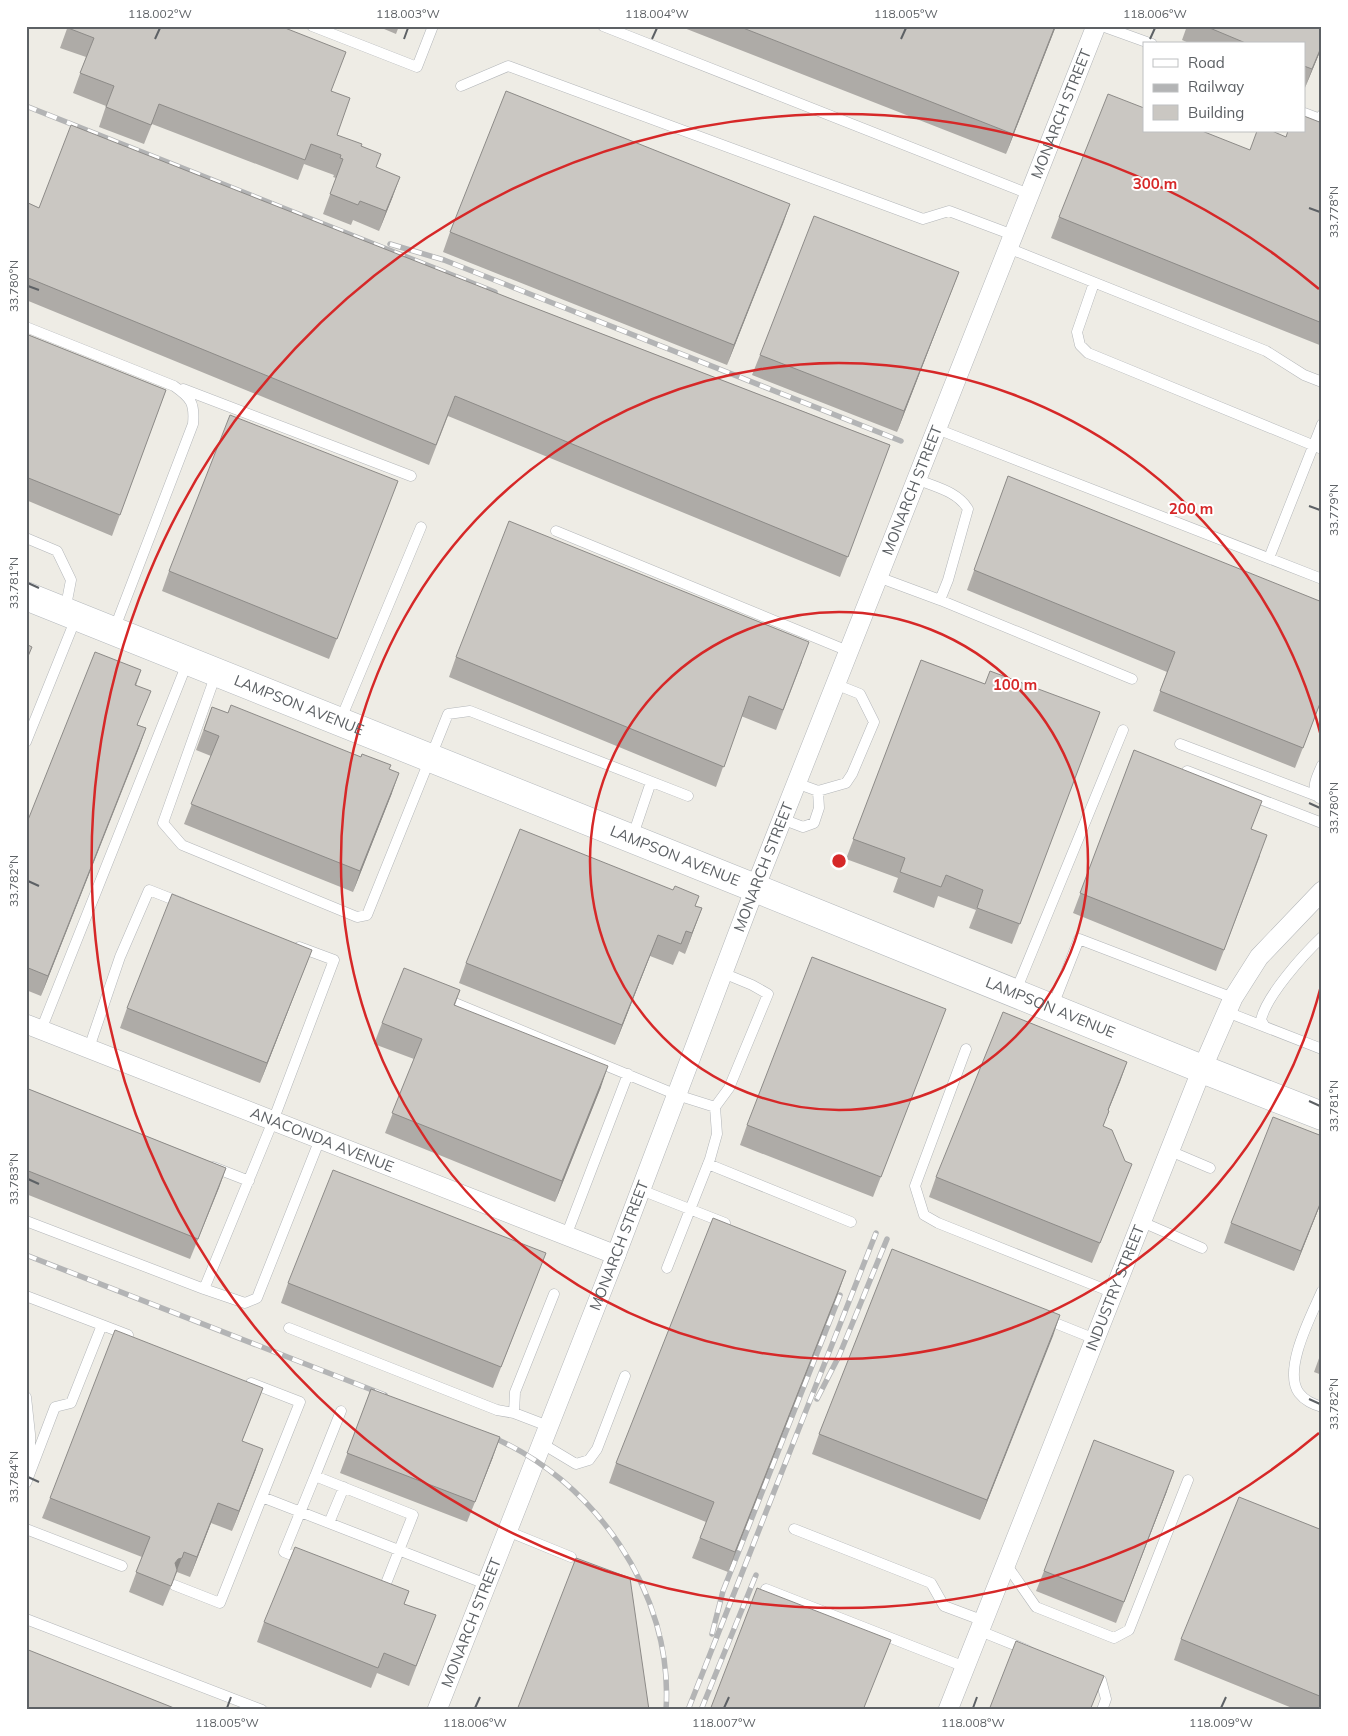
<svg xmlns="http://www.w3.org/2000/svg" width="1348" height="1736" font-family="Mulish,sans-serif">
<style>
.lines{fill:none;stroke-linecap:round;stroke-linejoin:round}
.service-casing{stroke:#b3b6b9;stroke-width:11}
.minor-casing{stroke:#b3b6b9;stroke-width:20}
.secondary-casing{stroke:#b4b8bc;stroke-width:29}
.service{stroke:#fff;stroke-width:10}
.minor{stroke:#fff;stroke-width:19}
.secondary{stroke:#fff;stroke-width:28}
.rail-casing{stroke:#b3b4b5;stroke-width:5.5}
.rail{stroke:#fff;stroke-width:4;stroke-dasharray:11;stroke-linecap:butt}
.wall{fill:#aeaba7}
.shaded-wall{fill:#8d8b88}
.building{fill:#cac7c2;stroke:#8d8b88}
.ticks{fill:none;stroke:#5d6165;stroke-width:2}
.ring{fill:none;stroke:#d62828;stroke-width:2.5}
.labels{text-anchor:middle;stroke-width:4;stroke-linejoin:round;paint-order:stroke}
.street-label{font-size:15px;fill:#5d6165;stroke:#fff}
.centre{fill:#d62828;stroke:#fff;stroke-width:2.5}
.ring-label{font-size:15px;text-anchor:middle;font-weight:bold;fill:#d62828;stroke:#fff;stroke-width:4;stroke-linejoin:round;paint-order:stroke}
.neatline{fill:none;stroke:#5d6165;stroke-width:2}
.ticks-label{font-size:12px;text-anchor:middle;fill:#5d6165}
</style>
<rect width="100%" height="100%" fill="#eeece5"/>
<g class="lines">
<g class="service-casing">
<path id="service" d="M312 26 417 67 433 26
M603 26 1029 194
M1102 26 1152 44
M461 86 508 66 923 219 949 211 1013 235
M1304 113 1320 119 1322 115
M1008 248 1266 351 1304 375 1322 382
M1094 283 1077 332 1080 345 1088 353 1322 449
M26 327 174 386C191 398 195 403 193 424L114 630
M183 389 411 476
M937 429 1322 579
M556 531 848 651
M26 538 57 551 71 580 65 611
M1269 558 1322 424
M878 577 940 600 948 580 968 509C957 491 935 487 916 479
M940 600 1132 679
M216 674 163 823 182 845 357 917 367 915 448 714 470 711 688 796
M340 721 421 527
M26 742 76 618
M1180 744 1317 796
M1187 771 1322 823
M796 783 818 791 846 783 852 774 874 722 860 694 835 684
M1319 798C1310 788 1317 777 1322 765
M782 819 803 827 814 823 819 808 818 791
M632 838 651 782
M1015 993 1123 730
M443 998 677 1095 715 1107 729 1088 768 994 752 985 723 973
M1052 1008 1079 939 1233 998
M1227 1012 1322 1049
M1265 1027 1261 1020C1266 996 1304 954 1322 937
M41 1030 188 661
M89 1048 120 957 149 890 182 903
M966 1049 915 1186 924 1215 938 1223 1114 1293
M1170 1151 1210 1168
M708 1164 851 1222
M213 1167 249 1181
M641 1190 725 1223
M26 1221 204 1289 273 1121 334 960 299 947
M1142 1222 1202 1248
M566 1236 628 1074
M667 1268 710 1159 717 1134 715 1107
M204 1289 245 1303 257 1298 320 1139
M1322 1291C1312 1314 1282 1370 1299 1393 1305 1401 1313 1404 1322 1407
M26 1296 102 1325
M1045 1319 1095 1339
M289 1328 497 1410 514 1413
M251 1383 300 1402 262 1497 486 1584
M26 1397 30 1434V1466
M548 1426 514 1413 515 1392 554 1294
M541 1443 576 1464 589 1460 597 1449 625 1376
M315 1476 413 1515 383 1591 284 1552Z
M315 1476 341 1411
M26 1483 55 1407 71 1403 102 1325 128 1335
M329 1523 344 1487
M26 1529 122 1566
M794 1529 931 1583 944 1606 984 1621
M507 1531 571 1557
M1006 1564 1036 1607 1114 1638 1129 1630 1188 1480
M174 1585 220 1603 262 1497
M766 1589 965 1667
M26 1619 262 1710
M980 1631 1027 1650
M1091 1676 1101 1680 1106 1699 1102 1710"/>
</g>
<g class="minor-casing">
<g id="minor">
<path id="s1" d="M26 1024 616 1255"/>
<path id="s2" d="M437 1710 616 1255 755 888 1096 26"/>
<path id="s3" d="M948 1710 1202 1069 1233 998 1259 957 1322 891"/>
</g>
</g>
<g class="secondary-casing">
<g id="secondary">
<path id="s4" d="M26 596 755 888 1202 1069 1322 1116"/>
</g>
</g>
<use href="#service" class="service"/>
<use href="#minor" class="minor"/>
<use href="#secondary" class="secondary"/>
<g class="rail-casing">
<path id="rail" d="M26 106 495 292
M390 244 444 260 901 441
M26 1255 385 1395
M817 1399 839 1356 887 1239
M487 1435C594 1478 674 1593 666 1710
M712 1634 723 1591 840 1295
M688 1710 876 1233
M701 1710 756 1575"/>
</g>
<use href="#rail" class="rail"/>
</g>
<path class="wall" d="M68 26 332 91 337 135 361 146 376 167 393 196 379 231 353 220 351 225 323 214 336 178 333 177 334 175 304 164 298 180 152 124 144 144 99 127 106 106 73 93 86 57 60 48Z
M377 26H399L396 34Z
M679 26H1056L1006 154Z
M1187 26H1322V47L1304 90V44H1191L1182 40Z
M1322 123V346L1051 238 1059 217 1250 150Z
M26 202 39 208 509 298 890 445 840 577 448 416 429 465 26 300Z
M790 204 727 365 443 252 450 232Z
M959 272 897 432 752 375 760 355Z
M26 334 166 390 112 536 26 500Z
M1008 476 1322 699 1295 768 1153 711 1167 672 967 590Z
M390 502 329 659 162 591 169 571Z
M456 657 802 662 776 730 741 716 716 787 449 677Z
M921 660 985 684 1100 712 1012 944 969 928 976 910 938 896 934 908 893 892 898 878 846 859Z
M141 670 136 686 138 725 146 728 41 996 26 990V825Z
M212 707 228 713 392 793 353 892 184 824 211 756 196 750Z
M1134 750 1252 829 1260 856 1216 971 1073 913Z
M696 906 702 908 685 954 679 951 673 965 650 956 615 1045 459 983 466 963Z
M312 950 260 1083 120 1028 127 1008Z
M460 990 455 1005 601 1087 555 1202 385 1133 414 1059 374 1044 382 1023Z
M938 1030 873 1197 740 1145 747 1125Z
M1127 1062 1108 1111H1109L1103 1126 1124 1184 1092 1263 929 1197 936 1177Z
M26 1088 226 1168 190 1259 26 1194Z
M1322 1136V1200L1294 1271 1224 1243 1231 1223Z
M846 1271 728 1572 692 1558 706 1522 609 1483 616 1463Z
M538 1273 493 1388 281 1303 288 1283Z
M1060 1315 980 1520 812 1454 819 1434Z
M1322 1350V1375L1314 1372Z
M263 1388 242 1441 256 1469 232 1531 211 1523 190 1577 177 1572 163 1606 129 1592 142 1557 42 1518 50 1498Z
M371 1389 493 1457 467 1522 340 1473Z
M1167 1491 1116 1623 1036 1591 1044 1571Z
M1322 1530V1710H1297L1174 1660 1181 1639Z
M409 1591 404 1604 436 1615 409 1686 377 1673 371 1688 257 1642 264 1622Z"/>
<path class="shaded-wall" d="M1055 26H1056L1006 154 1013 134Z
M1322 45V47L1304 90 1312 69Z
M400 177 393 196 379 231 386 211Z
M790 204 783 224 727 365 734 345Z
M959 272 951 292 897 432 904 411Z
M146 728 139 748 41 996 48 976Z
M399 773 392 793 353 892 360 871Z
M702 908 694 929 685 954 692 933Z
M658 935 650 956 615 1045 622 1025Z
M312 950 304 970 260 1083 267 1063Z
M1127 1062 1120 1082 1100 1131 1108 1110Z
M608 1066 601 1087 555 1202 562 1181Z
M226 1168 219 1188 190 1259 198 1239Z
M1322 1199V1200L1294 1271 1301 1251Z
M846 1271 839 1291 728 1572 735 1552Z
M1060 1315 1053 1336 980 1520 987 1500Z
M500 1437 493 1457 467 1522 475 1502Z
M263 1449 256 1469 232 1531 239 1511Z
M1174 1471 1167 1491 1116 1623 1124 1602Z
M218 1503 211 1523 190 1577 197 1557Z
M184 1552 174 1578 163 1606 174 1578 175 1563Z"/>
<path class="building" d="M68 26H280L346 52 331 91 350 98 337 135 362 144 361 146 381 154 376 167 400 177 386 211 360 201 358 205 330 194 343 159 340 158 341 155 311 144 305 160 159 104 151 125 106 107 114 86 80 73 94 38 68 28Z
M738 26H1055L1013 134Z
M1205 26H1322V45L1312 69 1304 66V44H1248Z
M506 91 790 204 734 345 450 232Z
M1108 94 1144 108V131H1202L1250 150 1257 131H1272L1286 137 1288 131H1304V116L1322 123V323L1059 217Z
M71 125 509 298 890 445 848 557 455 396 436 445 26 277V202L39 208Z
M814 216 959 272 904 411 760 355Z
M26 334 166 390 120 515 26 477Z
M230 415 398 481 337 639 169 571Z
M1008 476 1322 602V698L1303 748 1160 691 1175 652 974 570Z
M509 521 809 642 783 710 749 696 724 767 456 657Z
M26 644 32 647 26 661Z
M95 652 141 670 135 685 151 691 137 725 146 728 48 976 26 967V825Z
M921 660 985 684 990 671 1100 712 1020 924 977 908 983 890 946 875 941 887 900 872 905 858 853 839Z
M231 705 361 757 362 754 391 765 389 769 399 773 360 871 191 804 219 736 204 730 212 707 228 713Z
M1134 750 1262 801 1251 829 1267 835 1224 950 1080 893Z
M520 829 673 890 675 886 699 896 695 906 702 908 692 933 686 931 681 944 658 935 622 1025 466 963Z
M172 894 312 950 267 1063 127 1008Z
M812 957 946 1009 881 1177 747 1125Z
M404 968 460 990 454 1005 608 1066 562 1181 392 1113 422 1039 382 1023Z
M1003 1012 1127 1062 1108 1110 1109 1111 1103 1126 1112 1130 1125 1161 1132 1164 1100 1243 936 1177Z
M26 1088 226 1168 198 1239 26 1170Z
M1273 1117 1322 1136V1199L1301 1251 1231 1223Z
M333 1170 546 1253 501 1367 288 1283Z
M713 1218 846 1271 735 1552 700 1538 714 1502 616 1463Z
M892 1249 1060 1315 987 1500 819 1434Z
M115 1330 263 1388 242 1441 263 1449 239 1511 218 1503 197 1557 184 1552 182 1558 178 1559 175 1563 177 1570 171 1586 136 1572 150 1537 50 1498Z
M371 1389 500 1437 475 1502 347 1453Z
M1094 1440 1174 1471 1124 1602 1044 1571Z
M1239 1497 1322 1530V1697L1181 1639Z
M295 1547 409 1591 404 1604 436 1615 416 1666 384 1653 378 1668 264 1622Z
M576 1558 630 1578 649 1710H517Z
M757 1588 891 1640 863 1710H710Z
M1016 1641 1104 1676 1090 1710H989Z
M26 1649 179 1710H26Z"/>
<path class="ticks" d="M155 39 160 28M404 39 408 28M652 39 657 28M901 39 906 28M1150 39 1155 28M1309 208 1320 212M28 286 39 290M1309 506 1320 510M28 583 39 588M1309 803 1320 808M28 881 39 886M1309 1101 1320 1106M28 1179 39 1184M1309 1399 1320 1404M28 1477 39 1482M227 1708 231 1697M475 1708 480 1697M724 1708 729 1697M973 1708 977 1697M1221 1708 1226 1697"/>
<g class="ring">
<circle cx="839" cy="861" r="249"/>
<path d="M1321 986A498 498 0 1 1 1321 736"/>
<path d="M1319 1433A747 747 0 1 1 1319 289"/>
</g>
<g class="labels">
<g class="street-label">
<text dy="5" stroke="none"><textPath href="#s2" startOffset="1714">MONARCH STREET</textPath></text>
<text dy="5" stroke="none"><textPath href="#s2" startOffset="1309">MONARCH STREET</textPath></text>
<text dy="5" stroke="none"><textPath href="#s4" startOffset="294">LAMPSON AVENUE</textPath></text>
<text dy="5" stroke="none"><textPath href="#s4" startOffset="699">LAMPSON AVENUE</textPath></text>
<text dy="5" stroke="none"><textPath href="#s2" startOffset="904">MONARCH STREET</textPath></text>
<text dy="5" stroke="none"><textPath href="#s4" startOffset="1104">LAMPSON AVENUE</textPath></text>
<text dy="5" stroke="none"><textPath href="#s1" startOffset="318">ANACONDA AVENUE</textPath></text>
<text dy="5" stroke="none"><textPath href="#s2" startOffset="499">MONARCH STREET</textPath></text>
<text dy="5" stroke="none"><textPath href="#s3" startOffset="454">INDUSTRY STREET</textPath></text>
<text dy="5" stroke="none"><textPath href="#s2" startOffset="94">MONARCH STREET</textPath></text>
</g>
</g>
<circle cx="839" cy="861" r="8" class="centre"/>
<g class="ring-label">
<text x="1155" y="189">300 m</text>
<text x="1191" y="514">200 m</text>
<text x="1015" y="690">100 m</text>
</g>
<rect width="1348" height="1736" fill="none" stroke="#ffffff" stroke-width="55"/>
<rect x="1143" y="42" width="162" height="90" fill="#ffffff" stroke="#bec0c1"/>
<rect x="1153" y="59" width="25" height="8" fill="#ffffff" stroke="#bec0c1"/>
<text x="1188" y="68" font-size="15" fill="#5d6165">Road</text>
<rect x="1153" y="84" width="25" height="8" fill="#b3b4b5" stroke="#bec0c1"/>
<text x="1188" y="92" font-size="15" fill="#5d6165">Railway</text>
<rect x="1153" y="105" width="25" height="15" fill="#cac7c2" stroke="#bec0c1"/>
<text x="1188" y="118" font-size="15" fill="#5d6165">Building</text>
<rect x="28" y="28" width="1292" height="1680" class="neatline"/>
<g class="ticks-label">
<text x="160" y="18">118.002°W</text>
<text x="408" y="18">118.003°W</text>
<text x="657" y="18">118.004°W</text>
<text x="906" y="18">118.005°W</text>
<text x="1155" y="18">118.006°W</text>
<text transform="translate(1334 212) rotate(-90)" y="4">33.778°N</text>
<text transform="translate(14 286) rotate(-90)" y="4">33.780°N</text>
<text transform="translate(1334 510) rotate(-90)" y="4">33.779°N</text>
<text transform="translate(14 583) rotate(-90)" y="4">33.781°N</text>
<text transform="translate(1334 808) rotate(-90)" y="4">33.780°N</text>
<text transform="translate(14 881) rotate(-90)" y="4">33.782°N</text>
<text transform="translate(1334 1106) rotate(-90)" y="4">33.781°N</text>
<text transform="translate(14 1179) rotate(-90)" y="4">33.783°N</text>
<text transform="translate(1334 1404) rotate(-90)" y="4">33.782°N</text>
<text transform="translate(14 1477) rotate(-90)" y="4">33.784°N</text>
<text x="227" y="1727">118.005°W</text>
<text x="475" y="1727">118.006°W</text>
<text x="724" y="1727">118.007°W</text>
<text x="973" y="1727">118.008°W</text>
<text x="1221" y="1727">118.009°W</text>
</g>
</svg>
